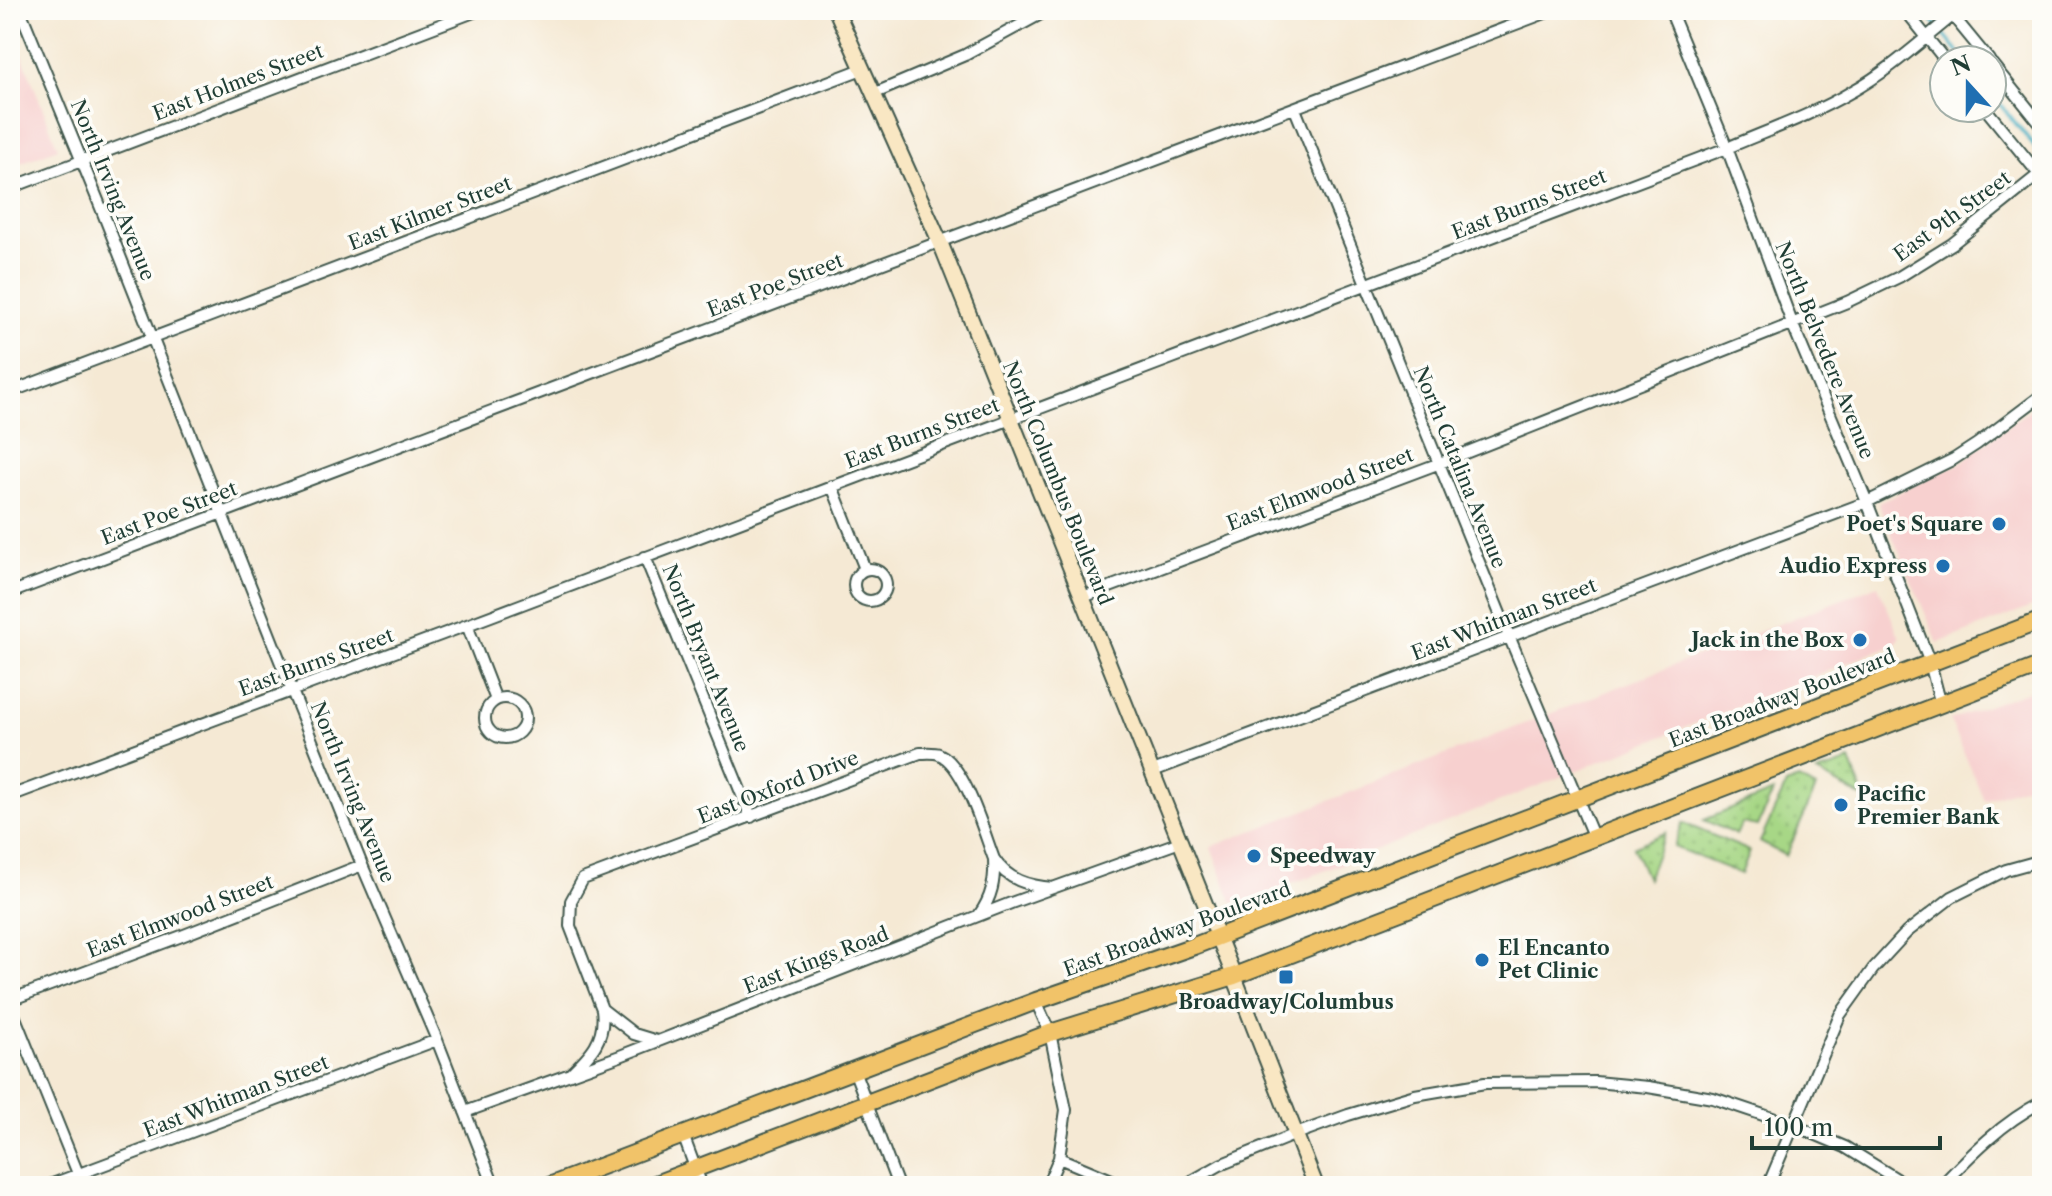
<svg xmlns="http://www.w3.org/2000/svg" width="2052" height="1196" font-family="'Libre Caslon Text',serif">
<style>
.built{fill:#f7d0cf}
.grass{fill:url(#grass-dots);stroke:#638a5d;stroke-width:2}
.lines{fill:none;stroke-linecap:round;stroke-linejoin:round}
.stream{stroke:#44afc2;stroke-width:4}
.street-casing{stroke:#3f574c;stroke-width:14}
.secondary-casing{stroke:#3f574c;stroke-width:18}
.primary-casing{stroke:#3f574c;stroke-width:20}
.street{stroke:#fff;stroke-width:10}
.secondary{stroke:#f9e7c3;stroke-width:14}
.primary{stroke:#f1c369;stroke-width:16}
.poi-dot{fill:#1f6fb2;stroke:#fdfcf7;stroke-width:3}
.labels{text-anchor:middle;stroke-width:7;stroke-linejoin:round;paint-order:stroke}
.street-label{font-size:20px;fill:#1f3d34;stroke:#fdfcf7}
.poi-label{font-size:20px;font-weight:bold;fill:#1f3d34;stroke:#fdfcf7;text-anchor:end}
</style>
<defs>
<pattern id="grass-dots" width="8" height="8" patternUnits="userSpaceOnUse" patternTransform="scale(2)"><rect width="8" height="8" fill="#a7d786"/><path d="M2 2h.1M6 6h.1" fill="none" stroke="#8fb974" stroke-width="1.8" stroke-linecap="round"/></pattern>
</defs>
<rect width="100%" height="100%" fill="#fdfcf7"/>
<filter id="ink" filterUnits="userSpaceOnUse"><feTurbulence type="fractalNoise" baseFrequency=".0125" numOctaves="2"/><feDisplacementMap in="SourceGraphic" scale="16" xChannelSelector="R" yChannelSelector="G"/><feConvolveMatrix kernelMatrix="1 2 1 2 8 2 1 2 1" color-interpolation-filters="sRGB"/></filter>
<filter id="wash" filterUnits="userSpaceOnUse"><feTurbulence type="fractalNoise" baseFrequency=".006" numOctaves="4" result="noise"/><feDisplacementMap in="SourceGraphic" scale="32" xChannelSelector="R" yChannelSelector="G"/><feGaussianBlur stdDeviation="1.8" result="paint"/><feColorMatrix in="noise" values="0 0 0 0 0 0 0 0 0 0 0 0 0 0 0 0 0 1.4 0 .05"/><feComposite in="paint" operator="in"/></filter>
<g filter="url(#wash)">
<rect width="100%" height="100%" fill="#f5e9d4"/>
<path class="built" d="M10 24 58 148 10 167Z
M2042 400V603L1938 643 1878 503 1959 464Z
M1878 585 1900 638 1895 644 1241 904 1232 902 1211 847Z
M2042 686V780L1984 800 1950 720Z"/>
<path class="grass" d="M1850 761 1865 799 1817 773Z
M1798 779 1816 788 1786 856 1760 842 1786 785Z
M1773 792 1758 826 1742 823 1736 835 1704 820Z
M1683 823 1750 851 1741 874 1674 847Z
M1665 833 1647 879 1633 847Z"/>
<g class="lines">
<path class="stream" d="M1924 10 1965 60
M1992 94 2042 156"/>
</g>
</g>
<g filter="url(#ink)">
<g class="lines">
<g class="street-casing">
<path id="street" d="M20 10 101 208 292 691 362 865 437 1040 494 1186
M1670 10 1727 148 1792 323 1867 502 1930 663 1941 705
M1905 10 1945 60
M1948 10 1989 60
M1992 64 2042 126
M873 94 965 55 1048 10
M1985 108 2042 178
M1295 109 1509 636 1594 838
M10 188 479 10
M10 392 862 69
M832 486 865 569
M645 557 751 817
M854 585a16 16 0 1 1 32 0a16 16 0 1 1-32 0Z
M10 593 1553 10
M1083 597 1440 463 1847 302 1899 277 1952 244 2042 172
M467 625 496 700
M485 718a20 20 0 1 1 40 0a20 20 0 1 1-40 0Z
M1153 771 1867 502 1954 459 1977 444 2042 395
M10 796 467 625 1727 148C1769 130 1812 115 1851 92 1891 70 1924 38 1960 10
M979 915C992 897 995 881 994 859
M10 1000 179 937 362 865
M1036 1001 1050 1033 1066 1110 1059 1158 1047 1186
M10 1005 83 1186
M602 1009 634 1034 657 1041
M854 1070 898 1186
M570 1074C591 1054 606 1039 602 1009L570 926 571 901 583 879 920 753C925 753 934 752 939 754 965 765 984 833 994 859 1007 880 1029 886 1053 888
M465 1112 620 1056 1011 903 1180 842
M683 1135 702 1186
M1059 1158 1126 1186
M47 1186 437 1040
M1183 1186 1220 1165 1296 1134 1348 1115 1415 1095 1485 1083 1595 1082 1648 1087 1713 1098 1793 1125 1845 1147 1908 1186
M1768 1186 1840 1015 1873 969 1907 932 1952 897 2006 870 2042 860
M1941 1186C1971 1154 2003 1122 2042 1102"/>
</g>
<g class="secondary-casing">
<path id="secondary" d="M836 10 940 242 1234 976 1316 1186"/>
</g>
<g class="primary-casing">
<path id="primary" d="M549 1186 1036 1001 1194 946 2042 620
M650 1186 1050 1033 1234 976 2042 665"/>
</g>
<use href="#street" class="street"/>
<use href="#secondary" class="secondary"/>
<use href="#primary" class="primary"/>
</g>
</g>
<g class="poi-dot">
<circle cx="1999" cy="524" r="8"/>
<circle cx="1943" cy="566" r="8"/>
<circle cx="1860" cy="640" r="8"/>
<circle cx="1841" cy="805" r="8"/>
<circle cx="1254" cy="856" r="8"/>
<circle cx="1482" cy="960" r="8"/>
<rect x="1278" y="969" width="16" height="16" rx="4"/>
</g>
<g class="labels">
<g class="street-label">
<text transform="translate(238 82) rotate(-21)" y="7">East Holmes Street</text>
<text transform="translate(113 190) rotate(68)" y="7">North Irving Avenue</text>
<text transform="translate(1529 204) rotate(-21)" y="7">East Burns Street</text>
<text transform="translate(430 213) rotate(-21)" y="7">East Kilmer Street</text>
<text transform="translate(1952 216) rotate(-36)" y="7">East 9th Street</text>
<text transform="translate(775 285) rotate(-21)" y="7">East Poe Street</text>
<text transform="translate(1825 350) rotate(68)" y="7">North Belvedere Avenue</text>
<text transform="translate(922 433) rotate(-21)" y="7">East Burns Street</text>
<text transform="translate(1460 467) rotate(68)" y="7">North Catalina Avenue</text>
<text transform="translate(1058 483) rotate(68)" y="7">North Columbus Boulevard</text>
<text transform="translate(1320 489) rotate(-21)" y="7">East Elmwood Street</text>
<text transform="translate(169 513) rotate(-21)" y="7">East Poe Street</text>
<text transform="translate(1504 619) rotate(-21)" y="7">East Whitman Street</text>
<text transform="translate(706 658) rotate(68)" y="7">North Bryant Avenue</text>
<text transform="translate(316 662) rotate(-20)" y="7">East Burns Street</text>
<text transform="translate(1782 698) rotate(-21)" y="7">East Broadway Boulevard</text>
<text transform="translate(778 787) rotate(-21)" y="7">East Oxford Drive</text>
<text transform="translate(353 792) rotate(68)" y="7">North Irving Avenue</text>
<text transform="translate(180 916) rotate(-21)" y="7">East Elmwood Street</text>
<text transform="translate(1177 929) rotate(-20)" y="7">East Broadway Boulevard</text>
<text transform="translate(816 960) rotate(-21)" y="7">East Kings Road</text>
<text transform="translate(236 1096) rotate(-21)" y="7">East Whitman Street</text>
</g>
<g class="poi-label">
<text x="1983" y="531">Poet's Square</text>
<text x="1927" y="573">Audio Express</text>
<text x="1844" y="647">Jack in the Box</text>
<text x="1857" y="801" text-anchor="start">Pacific<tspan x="1857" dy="23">Premier Bank</tspan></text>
<text x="1270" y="863" text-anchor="start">Speedway</text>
<text x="1498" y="955" text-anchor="start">El Encanto<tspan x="1498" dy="23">Pet Clinic</tspan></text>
<text x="1286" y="1009" text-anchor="middle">Broadway/Columbus</text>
</g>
</g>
<rect width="2052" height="1196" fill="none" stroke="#fdfcf7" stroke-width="40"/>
<g transform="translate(1968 84) rotate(339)"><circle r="38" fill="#fdfcf7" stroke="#a4b0a9" stroke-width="2"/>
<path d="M0-6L14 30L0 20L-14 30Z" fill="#1f6fb2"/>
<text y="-12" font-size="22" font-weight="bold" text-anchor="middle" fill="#1f3d34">N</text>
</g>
<path d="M1752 1136v12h188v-12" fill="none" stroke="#1f3d34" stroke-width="4"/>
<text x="1764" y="1136" font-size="24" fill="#1f3d34" stroke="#fdfcf7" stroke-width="6" paint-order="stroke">100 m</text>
</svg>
